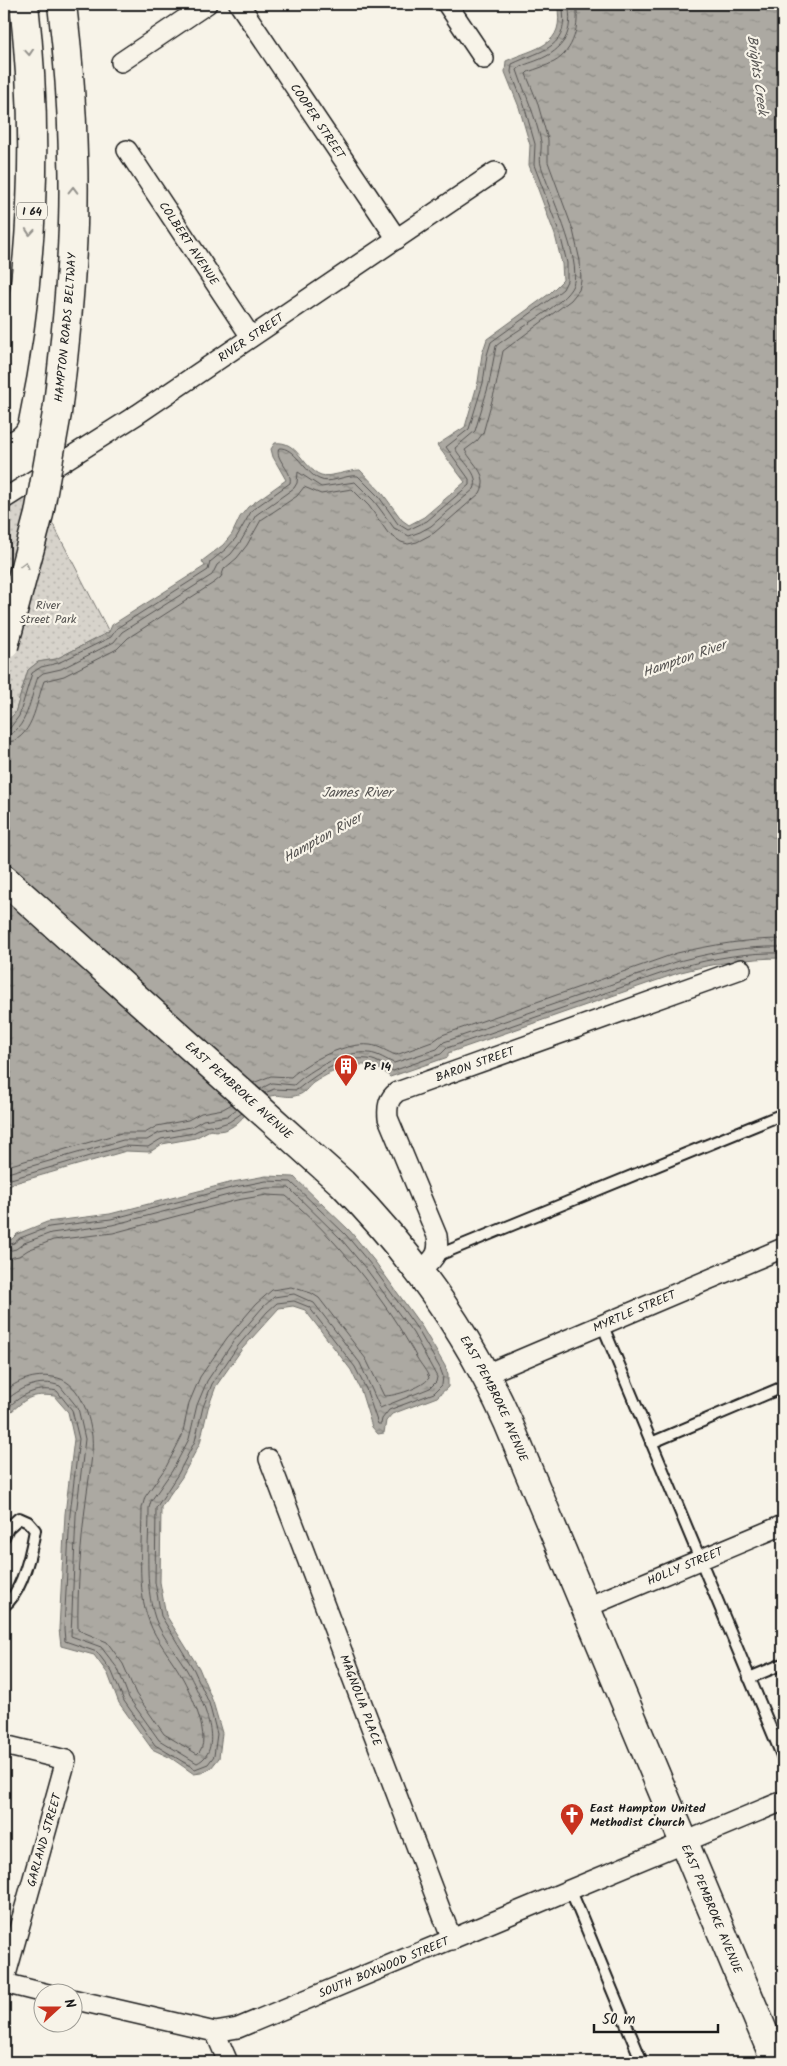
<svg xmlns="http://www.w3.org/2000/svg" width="787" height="2066" font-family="Kalam,sans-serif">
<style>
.green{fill:url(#green-dots);stroke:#7a7874}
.water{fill:url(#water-ripples);stroke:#72716c}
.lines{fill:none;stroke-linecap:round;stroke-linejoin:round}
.shore{stroke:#565452;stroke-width:1}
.service-casing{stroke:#1c1c1c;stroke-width:14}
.minor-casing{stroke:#1c1c1c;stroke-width:22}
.secondary-casing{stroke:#1c1c1c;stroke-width:31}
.motorway-casing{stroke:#1c1c1c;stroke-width:31}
.service{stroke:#f7f3e8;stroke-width:10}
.minor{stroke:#f7f3e8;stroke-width:19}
.secondary{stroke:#f7f3e8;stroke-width:28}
.motorway{stroke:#f7f3e8;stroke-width:28}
.motorway-bridge-casing{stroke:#1c1c1c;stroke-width:31;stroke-linecap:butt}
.motorway-bridge{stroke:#f7f3e8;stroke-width:28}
.oneway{stroke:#94928c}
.labels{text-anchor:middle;stroke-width:4.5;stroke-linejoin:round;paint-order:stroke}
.shield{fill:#f7f3e8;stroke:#5e5c59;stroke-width:1}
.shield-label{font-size:11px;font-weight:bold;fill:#1c1c1c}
.street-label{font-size:12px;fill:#1c1c1c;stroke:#f7f3e8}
.park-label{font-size:12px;fill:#545351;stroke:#f7f3e8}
.poi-label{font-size:12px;font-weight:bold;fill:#1c1c1c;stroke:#f7f3e8;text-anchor:start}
.water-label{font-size:14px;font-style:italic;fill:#565452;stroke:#f7f3e8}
</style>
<defs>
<pattern id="green-dots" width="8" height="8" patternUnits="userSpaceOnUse" patternTransform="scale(1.25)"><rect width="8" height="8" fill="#d7d3cb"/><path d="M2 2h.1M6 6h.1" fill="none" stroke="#b8b5ae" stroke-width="1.8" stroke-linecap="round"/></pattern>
<pattern id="water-ripples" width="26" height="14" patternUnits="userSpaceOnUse" patternTransform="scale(1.25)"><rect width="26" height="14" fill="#aca9a2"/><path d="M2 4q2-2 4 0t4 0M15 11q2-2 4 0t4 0" fill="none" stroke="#8b8983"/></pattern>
</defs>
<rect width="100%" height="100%" fill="#f7f3e8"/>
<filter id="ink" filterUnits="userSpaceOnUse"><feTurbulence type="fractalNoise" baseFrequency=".02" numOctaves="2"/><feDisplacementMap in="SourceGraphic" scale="10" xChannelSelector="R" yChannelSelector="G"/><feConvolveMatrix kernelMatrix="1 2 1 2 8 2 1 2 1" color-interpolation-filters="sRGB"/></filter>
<g filter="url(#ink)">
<path class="green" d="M29 478 109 632 56 659 38 662 28 670 15 713 4 725V495Z"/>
<path class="water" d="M557 4H783V958C748 958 716 963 681 972L448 1053V1057L390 1077C368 1054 336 1068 313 1083 308 1087 304 1094 298 1095 284 1100 278 1090 261 1100 245 1110 236 1136 210 1130L195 1138 162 1144 150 1152 126 1151 4 1186V725L15 713 28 670 38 662 56 659 109 632 112 625 205 566 202 561 223 545 232 534 240 517 248 507 286 480 273 457 271 449 275 443C298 440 302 468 321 475 329 478 349 470 360 470L383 494 402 520 409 525 424 517 465 482 437 445 465 427 478 382 482 354 487 339 549 294 563 280 562 264 555 235 529 165 530 145 519 107 505 72 506 61C536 47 566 47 557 4Z
M266 1176 294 1177 350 1231 376 1263 422 1327 445 1366 448 1375V1387L437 1397 392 1414 386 1421 384 1433 378 1434 372 1427 361 1391 351 1370 305 1310 293 1306 279 1308 242 1349 216 1386 208 1408 200 1443 182 1477 161 1507 160 1582 166 1615 199 1668 213 1702 222 1733 219 1758 211 1768 201 1773 194 1774 171 1758 152 1749 119 1703 108 1674 94 1655 61 1646 59 1629 65 1514 74 1439 68 1412 54 1396C26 1392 24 1403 4 1417V1241L12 1239 17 1234 47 1222 110 1214 233 1182Z"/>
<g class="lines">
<path class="shore" d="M4 730 10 728 19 716 32 673 41 667 58 663 111 637 117 628 208 570 210 562 226 549 236 538 252 510 290 483C293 470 274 460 279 448 295 447 304 472 319 479 330 485 345 474 358 476L379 497 398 524 408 530 427 521 469 485V479L446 447 469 429 483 383 487 355 491 342 552 298 563 289 567 281V263L560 234 534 165 535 144 524 105 511 72 512 64C543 49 571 49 562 4
M4 736C27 734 31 694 38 677L43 673 61 669 114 642 122 632 212 575 217 565 231 554 241 541 256 515 294 488 297 483 298 472 321 487 355 482 374 501 394 528 409 536 420 532 431 526 474 489C481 474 461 461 455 448L475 431 489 384 496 346C514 331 565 305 573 285 583 260 548 191 541 165 539 158 542 150 541 142 536 117 525 94 517 70 521 65 531 63 538 60 564 50 574 32 568 4
M4 743C33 742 36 702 44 681L64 676 117 649 128 638 215 582 221 577 224 569 237 558 247 545 261 520 297 496 304 487 321 494 352 489 369 506 388 533 401 542 408 544 417 542 434 533 480 493C490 475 473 465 465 450L477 441 483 433 496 386 503 351 571 300 579 290 581 281 580 261 573 230 548 162V140L537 101 526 74 528 72C536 69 546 66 554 62 574 51 580 25 576 4
M253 1083 271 1076 291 1077C308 1061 346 1042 370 1045 380 1046 387 1052 396 1055L432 1042 442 1035 677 953C712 945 747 939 783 939
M260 1089 272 1083 294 1085C311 1069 345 1050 369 1053 379 1054 386 1060 394 1063L437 1049 444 1042 679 961C714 952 747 946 783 947
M265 1093 274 1089 297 1090C315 1075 342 1056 368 1059 378 1060 385 1067 393 1071L441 1054 447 1048 680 967C714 958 748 952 783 953
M4 1167 121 1133H145L157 1126 188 1120 201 1113 223 1109 232 1104
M4 1174 123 1140H147L159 1133 191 1127 203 1120 227 1116 237 1109
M4 1181 124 1146 148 1147 161 1139 193 1133 209 1125 216 1126 229 1122 242 1113
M4 1246 14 1243 20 1238 49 1227 111 1219 235 1187 266 1181 291 1182 346 1235 372 1266 418 1330 440 1368 443 1376 442 1385 434 1393 389 1410 382 1419 381 1424H378L366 1389 355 1367 309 1307 294 1301 277 1303 267 1312 238 1346 212 1384 203 1407 195 1441 178 1474 156 1508 155 1582 161 1616 194 1670 209 1703 217 1734 214 1756 208 1764 195 1769 155 1745 124 1701 112 1672 97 1652 65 1641 64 1629 70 1514 79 1439 72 1410 57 1391C34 1386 20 1396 4 1411
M4 1252 16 1249 24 1243 51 1233 112 1225 236 1193 267 1188H289L341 1239 367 1270 413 1333 437 1377 436 1382 430 1388 380 1408 360 1363 314 1303 294 1294 274 1297 262 1308 233 1342 207 1381 197 1405 189 1439 172 1471 151 1501 149 1508C149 1543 144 1584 155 1618 162 1638 179 1655 189 1674 200 1695 227 1749 197 1763L159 1740 129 1698 118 1669 101 1647 71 1636 76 1515 85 1439 78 1408 60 1386C39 1378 20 1388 4 1402
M4 1259 19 1256 28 1250 53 1240 113 1233 237 1200 267 1195 286 1196C334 1235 388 1303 417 1358 421 1365 427 1371 429 1378 422 1388 395 1396 384 1396L366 1359 319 1298 311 1293 291 1287 272 1290 256 1304 227 1338 200 1377 189 1403 182 1436 166 1467 145 1497 142 1508C142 1543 136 1588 149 1621 156 1641 172 1658 182 1677 190 1691 214 1742 197 1754L164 1734 136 1694 123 1664 107 1642 78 1630C77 1589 81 1541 86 1500 88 1483 94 1452 92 1436 89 1413 79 1380 53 1377 34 1374 18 1380 4 1392"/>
<g class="service-casing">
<path id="service" d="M436 1256 783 1114
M602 1324 783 1758
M651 1443 783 1387
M4 1537 8 1528 19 1518 28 1522 35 1530C31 1553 22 1592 4 1606
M749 1678 783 1664
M571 1891 642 2062"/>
</g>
<g class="minor-casing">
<g id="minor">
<path id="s1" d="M239 4 397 239"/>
<path d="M447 4 484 59"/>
<path d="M121 62 207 4"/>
<path id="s2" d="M127 150 251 337"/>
<path id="s3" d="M4 499 138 414 495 172"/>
<path id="s4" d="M420 1271C433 1259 440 1256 437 1236L388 1118C387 1107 388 1099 397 1092L741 969"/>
<path id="s5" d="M486 1374 783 1248"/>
<path id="s6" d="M269 1459 452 1940"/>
<path id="s7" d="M587 1607 783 1525"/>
<path d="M4 1745 66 1760 4 1982"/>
<path d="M4 1983 48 1994"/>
<path id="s8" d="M72 1999 215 2032 238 2028 783 1801"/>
<path d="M215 2032 228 2062"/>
</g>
</g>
<g class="secondary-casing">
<g id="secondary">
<path id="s9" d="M4 879 342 1183C412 1254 468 1332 508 1422L776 2062"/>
</g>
</g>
<g class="motorway-casing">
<g id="motorway">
<path id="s10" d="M57 413C67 328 76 241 73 155 72 105 68 54 62 4"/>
<path d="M4 417C33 279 40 144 24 4"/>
</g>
</g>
<use href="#service" class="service"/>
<use href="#minor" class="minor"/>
<use href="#secondary" class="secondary"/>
<use href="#motorway" class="motorway"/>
<g class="motorway-bridge-casing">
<path id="motorway-bridge" d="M4 646 39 514 57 413"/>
</g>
<use href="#motorway-bridge" class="motorway-bridge"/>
</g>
<defs><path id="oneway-chevron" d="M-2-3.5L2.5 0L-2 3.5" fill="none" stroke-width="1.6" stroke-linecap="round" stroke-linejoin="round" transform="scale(1.25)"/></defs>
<g class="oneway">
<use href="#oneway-chevron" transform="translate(29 52) rotate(86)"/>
<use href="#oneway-chevron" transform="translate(73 190) rotate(-89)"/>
<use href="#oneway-chevron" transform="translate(30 232) rotate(95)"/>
<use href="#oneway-chevron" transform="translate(25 565) rotate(-75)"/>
</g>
</g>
<defs>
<g id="building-pin" transform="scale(1.25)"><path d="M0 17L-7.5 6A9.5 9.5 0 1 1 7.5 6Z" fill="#c8321e" stroke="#f7f3e8"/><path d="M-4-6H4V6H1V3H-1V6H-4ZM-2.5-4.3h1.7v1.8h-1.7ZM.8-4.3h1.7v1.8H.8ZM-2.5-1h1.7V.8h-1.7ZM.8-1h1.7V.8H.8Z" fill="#fff"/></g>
<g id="church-pin" transform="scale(1.25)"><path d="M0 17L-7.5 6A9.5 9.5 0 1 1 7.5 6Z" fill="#c8321e" stroke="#f7f3e8"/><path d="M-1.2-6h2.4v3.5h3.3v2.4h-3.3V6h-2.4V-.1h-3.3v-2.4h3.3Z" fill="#fff"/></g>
</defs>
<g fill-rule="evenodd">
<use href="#building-pin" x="346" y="1066"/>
<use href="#church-pin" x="572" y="1815"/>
</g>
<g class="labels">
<rect class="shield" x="17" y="202.5" width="30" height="17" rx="4"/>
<g class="shield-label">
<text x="32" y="215">I 64</text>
</g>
<g class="street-label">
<text dy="4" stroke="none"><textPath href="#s1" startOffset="141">COOPER STREET</textPath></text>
<text dy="4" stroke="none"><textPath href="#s2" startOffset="112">COLBERT AVENUE</textPath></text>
<text dy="4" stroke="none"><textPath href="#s10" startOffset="86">HAMPTON ROADS BELTWAY</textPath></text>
<text dy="4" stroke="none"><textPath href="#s3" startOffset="295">RIVER STREET</textPath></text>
<text dy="4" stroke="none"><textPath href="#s4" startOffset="281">BARON STREET</textPath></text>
<text dy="4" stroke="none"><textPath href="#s9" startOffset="316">EAST PEMBROKE AVENUE</textPath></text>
<text dy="4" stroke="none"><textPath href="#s5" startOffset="161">MYRTLE STREET</textPath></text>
<text dy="4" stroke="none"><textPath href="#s9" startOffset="720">EAST PEMBROKE AVENUE</textPath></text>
<text dy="4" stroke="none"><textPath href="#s7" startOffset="106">HOLLY STREET</textPath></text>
<text dy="4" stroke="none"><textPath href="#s6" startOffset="258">MAGNOLIA PLACE</textPath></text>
<text transform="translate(44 1840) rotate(-74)" y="4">GARLAND STREET</text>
<text dy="4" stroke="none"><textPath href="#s9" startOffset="1275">EAST PEMBROKE AVENUE</textPath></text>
<text dy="4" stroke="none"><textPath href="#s8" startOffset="328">SOUTH BOXWOOD STREET</textPath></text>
</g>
<g class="park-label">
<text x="48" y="609">River<tspan x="48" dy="14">Street Park</tspan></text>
</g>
<g class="poi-label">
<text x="364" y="1070">Ps 14</text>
<text x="590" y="1812">East Hampton United<tspan x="590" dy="14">Methodist Church</tspan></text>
</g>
<g class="water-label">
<text transform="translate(758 75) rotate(82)" y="5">Brights Creek</text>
<text transform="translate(684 658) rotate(-19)" y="5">Hampton River</text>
<text x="357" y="797">James River</text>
<text transform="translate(322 837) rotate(-29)" y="5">Hampton River</text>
</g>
</g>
<rect width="787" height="2066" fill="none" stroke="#f7f3e8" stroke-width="20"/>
<rect x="10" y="10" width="767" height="2046" fill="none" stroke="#1c1c1c" stroke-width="2" filter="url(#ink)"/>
<g transform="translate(58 2008) rotate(69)"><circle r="24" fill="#f7f3e8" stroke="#9f9d96"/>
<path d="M0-4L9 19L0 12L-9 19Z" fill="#c8321e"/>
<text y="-8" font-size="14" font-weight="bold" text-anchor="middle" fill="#1c1c1c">N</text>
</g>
<path d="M594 2024v8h124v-8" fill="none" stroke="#1c1c1c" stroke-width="2.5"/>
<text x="602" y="2024" font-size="15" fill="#1c1c1c" stroke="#f7f3e8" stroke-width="4" paint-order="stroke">50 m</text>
</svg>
